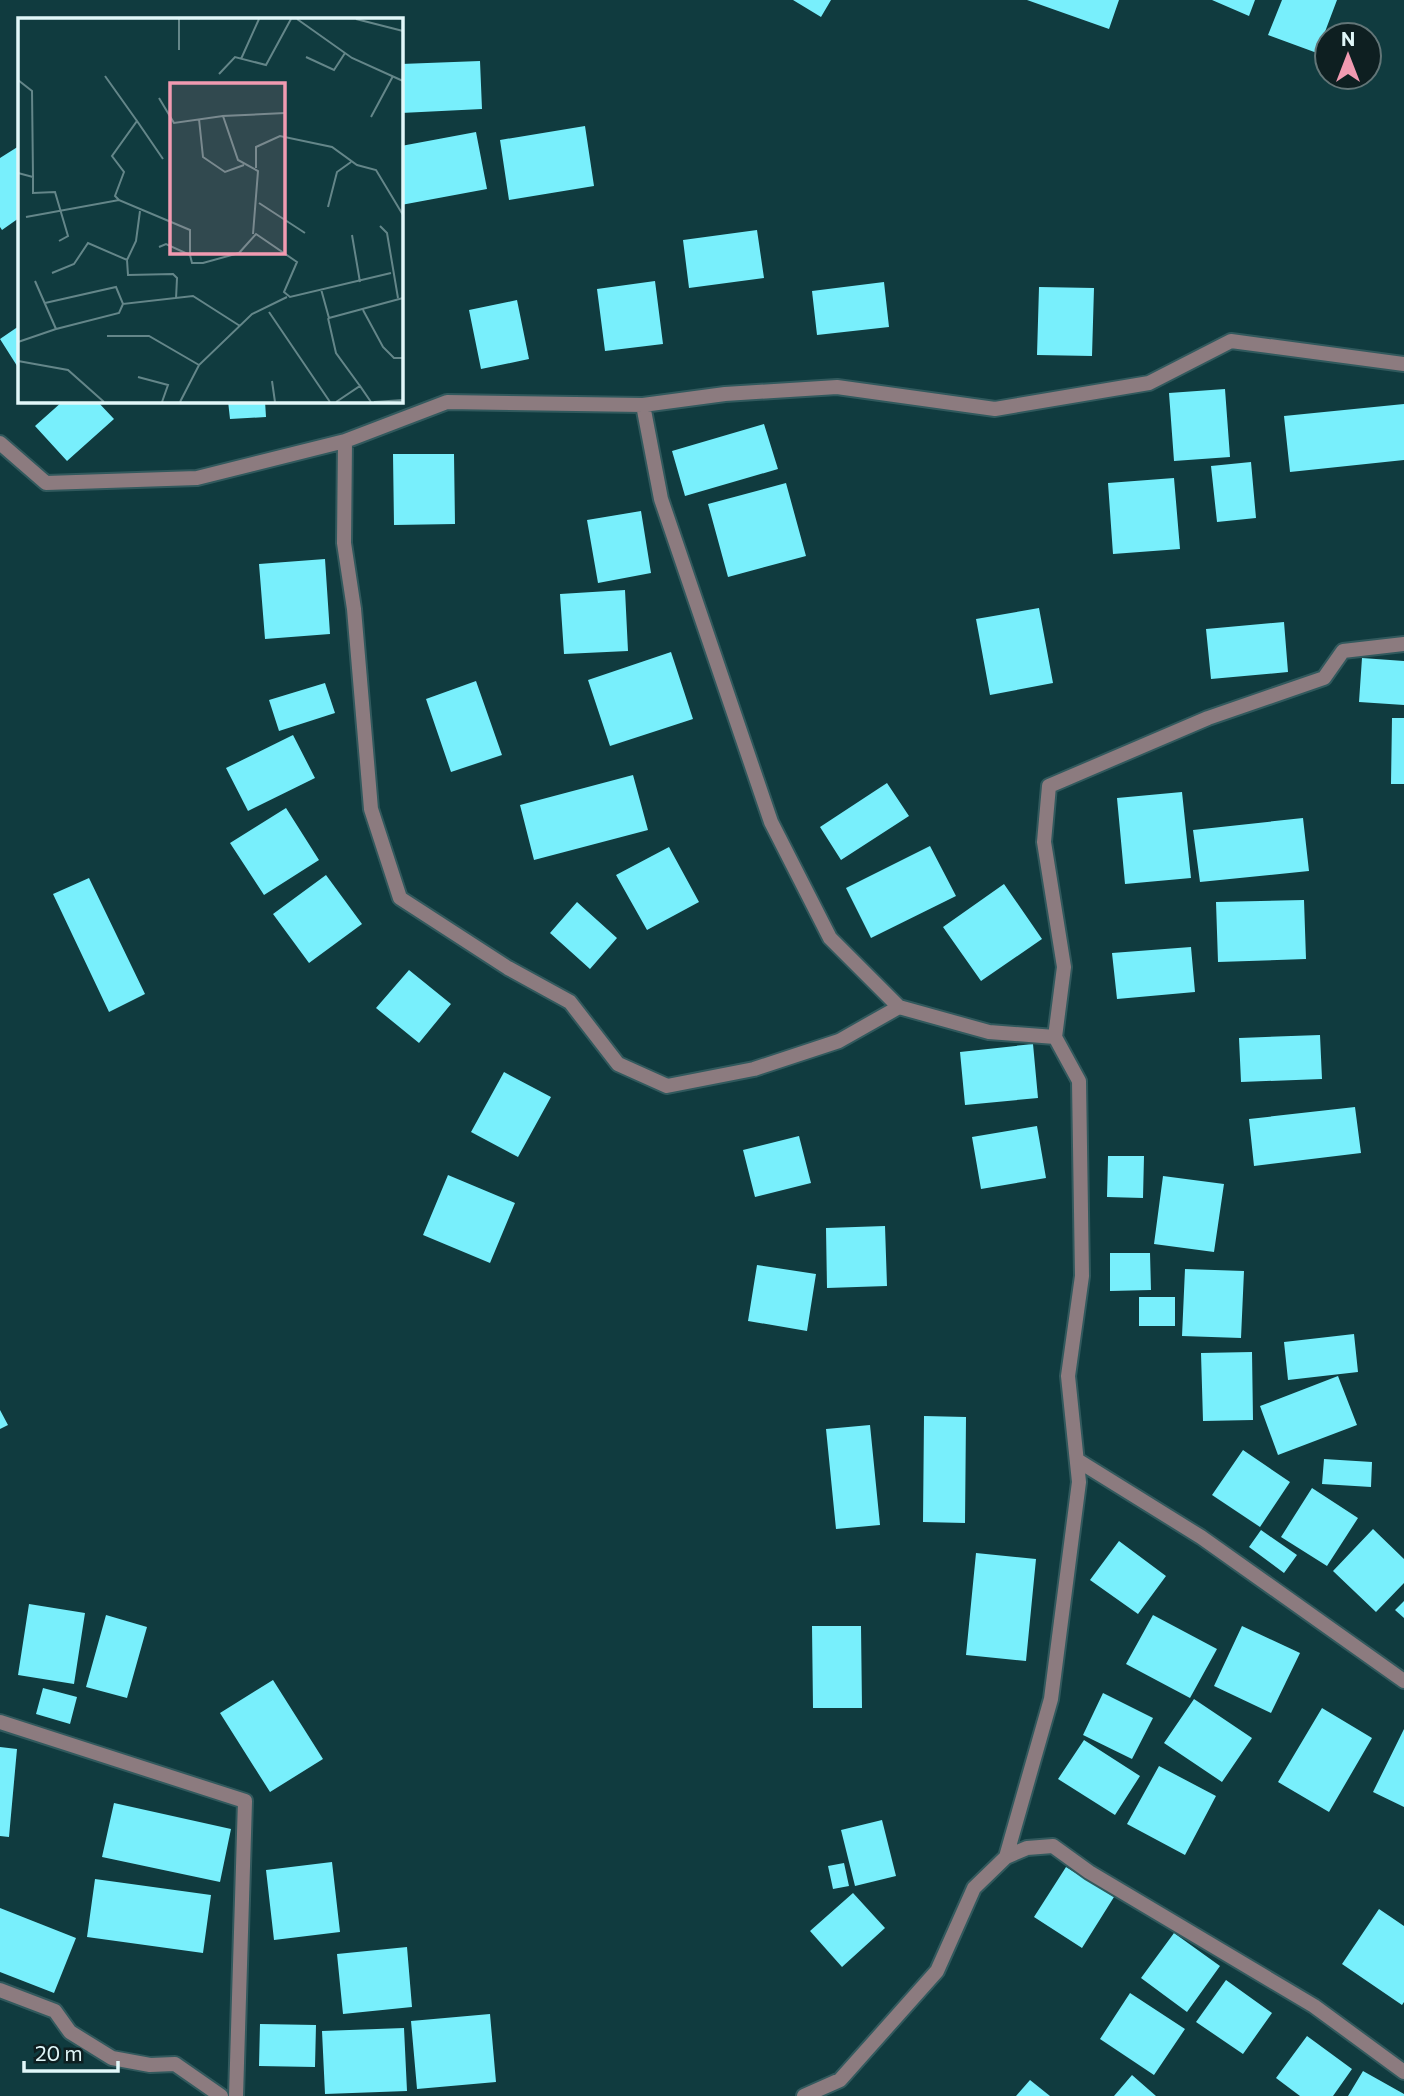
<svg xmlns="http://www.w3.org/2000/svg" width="1404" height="2096" font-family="Commissioner,sans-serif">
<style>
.building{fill:#78effc}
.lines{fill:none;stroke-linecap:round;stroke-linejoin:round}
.minor-casing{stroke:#31595d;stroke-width:18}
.minor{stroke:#8c7b7f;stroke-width:14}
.inset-road{fill:none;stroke:#648689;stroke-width:2}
.view{fill:#f19ab1;fill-opacity:0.15;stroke:#f19ab1;stroke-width:3.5}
.inset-edge{fill:none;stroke:#e1f7f9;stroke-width:3.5}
</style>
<rect width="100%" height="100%" fill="#103b3f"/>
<path class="building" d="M793 0H831L821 17Z
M1027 0H1119L1109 29Z
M1212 0H1255L1249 16Z
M1282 0H1337L1317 53 1268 35Z
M480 61 482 109 401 113V64Z
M585 126 594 186 509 200 500 140Z
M476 132 487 189 401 205V146Z
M19 146V218L2 230 0 227V158Z
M757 230 764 278 689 288 683 240Z
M655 281 663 344 605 351 597 289Z
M884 282 889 327 817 335 812 291Z
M1039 287 1094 288 1092 356 1037 355Z
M517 300 529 359 481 369 469 310Z
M19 326V369L0 339Z
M1225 389 1230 457 1174 461 1169 393Z
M63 401H97L114 419 67 461 35 426Z
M228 401H265L266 417 230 419Z
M1404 404V460L1290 472 1284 416Z
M764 424 778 469 685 496 672 451Z
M393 454H454L455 524 394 525Z
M1251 462 1256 518 1217 522 1211 466Z
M1174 478 1180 549 1113 554 1108 483Z
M786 483 806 556 728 577 708 504Z
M641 511 651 573 598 583 587 520Z
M325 559 330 634 265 639 259 564Z
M625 590 628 651 564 654 560 594Z
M1039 608 1053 683 990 695 976 619Z
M1284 622 1288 672 1211 679 1206 629Z
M671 652 693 719 610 746 588 680Z
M1362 658 1404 661V705L1359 702Z
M476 681 502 755 451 772 426 699Z
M325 683 335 713 279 731 269 700Z
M1392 718H1404V784H1391Z
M293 735 315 778 248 811 226 768Z
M633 775 648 830 534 860 520 805Z
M887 783 909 816 841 860 820 827Z
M1182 792 1191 878 1125 884 1117 798Z
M286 808 319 860 264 895 230 843Z
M1303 818 1309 871 1200 882 1193 830Z
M930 846 956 896 871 938 846 888Z
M669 847 699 902 647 930 616 875Z
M326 875 362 924 309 963 273 914Z
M89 878 145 994 109 1012 53 894Z
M1004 884 1042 939 981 981 943 927Z
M1304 900 1306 959 1218 962 1216 902Z
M577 902 617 938 590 969 550 933Z
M1191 947 1195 992 1117 999 1112 953Z
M409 970 451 1004 419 1043 376 1008Z
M1320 1035 1322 1079 1241 1082 1239 1038Z
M1033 1044 1038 1098 965 1105 960 1052Z
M504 1072 551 1097 518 1157 471 1132Z
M1355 1107 1361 1153 1254 1166 1249 1119Z
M1037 1126 1046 1178 981 1189 972 1137Z
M799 1136 811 1183 755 1197 743 1150Z
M1108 1156H1144L1143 1198 1107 1197Z
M448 1175 515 1203 490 1263 423 1235Z
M1163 1176 1224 1184 1214 1252 1154 1244Z
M885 1226 887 1286 827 1288 826 1228Z
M1110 1253H1150L1151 1290 1110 1291Z
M757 1265 816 1274 807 1331 748 1321Z
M1185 1269 1244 1271 1241 1338 1182 1336Z
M1139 1297H1175V1326H1139Z
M1354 1334 1358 1372 1288 1380 1284 1342Z
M1252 1352 1253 1420 1203 1421 1201 1353Z
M1338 1376 1357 1425 1278 1455 1260 1406Z
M0 1410 8 1425 0 1429Z
M924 1416 966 1417 965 1523 923 1522Z
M870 1425 880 1525 836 1529 826 1429Z
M1243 1450 1290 1482 1260 1527 1212 1495Z
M1324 1459 1372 1462 1371 1487 1322 1484Z
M1312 1488 1358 1518 1327 1566 1281 1537Z
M1373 1529 1404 1559V1583L1376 1612 1333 1571Z
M1261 1530 1297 1555 1284 1573 1249 1547Z
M1119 1541 1166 1576 1138 1614 1090 1580Z
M976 1553 1036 1559 1026 1661 966 1655Z
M1404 1601V1618L1395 1610Z
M29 1604 85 1613 74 1684 18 1675Z
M106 1615 147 1627 127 1698 86 1687Z
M1153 1615 1217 1649 1190 1698 1126 1664Z
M812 1626H861L862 1708H813Z
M1242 1626 1300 1653 1271 1713 1214 1686Z
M273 1680 323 1759 270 1792 220 1713Z
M43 1688 77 1697 70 1724 36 1714Z
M1103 1693 1153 1718 1132 1759 1083 1735Z
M1194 1699 1252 1738 1222 1782 1164 1743Z
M1322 1708 1372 1738 1329 1812 1278 1782Z
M1404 1729V1807L1373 1792Z
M1084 1740 1140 1776 1115 1815 1058 1779Z
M0 1747 17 1749 9 1837 0 1836Z
M1159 1766 1216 1796 1185 1855 1127 1824Z
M114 1803 231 1829 220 1882 102 1857Z
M882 1820 896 1876 855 1886 841 1830Z
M332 1862 340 1932 274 1940 266 1870Z
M844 1863 849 1886 833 1889 828 1866Z
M1066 1867 1114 1897 1082 1948 1034 1917Z
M95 1879 211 1895 203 1953 87 1937Z
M853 1893 885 1928 842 1967 810 1931Z
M0 1908 76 1938 54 1993 0 1972Z
M1379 1909 1404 1926V2002L1402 2005 1342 1964Z
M1174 1933 1220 1966 1187 2012 1141 1978Z
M407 1947 412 2007 343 2014 337 1954Z
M1226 1980 1272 2013 1243 2054 1196 2022Z
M1130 1993 1185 2029 1154 2075 1100 2039Z
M490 2014 496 2082 417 2089 411 2021Z
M260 2024 316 2025 315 2067 259 2066Z
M404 2028 407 2091 325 2094 322 2031Z
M1307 2036 1352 2069 1333 2096H1300L1276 2078Z
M1363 2071 1404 2094V2096H1348Z
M1132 2075 1156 2096H1114Z
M1030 2080 1050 2096H1016Z"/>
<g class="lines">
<g class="minor-casing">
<path id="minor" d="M345 441 344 543 354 609 371 809 400 898 508 968 570 1002 618 1064 667 1086 754 1069 839 1041 899 1007
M0 443 46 483 197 478 345 441 447 402 643 405
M1055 1037 1064 967 1044 842 1049 786 1208 718 1324 678 1343 651 1404 644
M1077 1460 1201 1537 1404 1681
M0 1722 245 1801 236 2096
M1006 1857 1051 1699 1079 1482 1068 1376 1082 1276 1079 1081 1055 1037 989 1032 899 1007 830 938 771 822 661 499 643 405 725 394 837 387 995 409 1149 383 1231 341 1404 364
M0 1990 55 2011 70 2032 112 2058 150 2065 175 2064 221 2096
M804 2096 840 2080 937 1971 974 1888 1006 1857 1027 1848 1053 1846 1089 1872 1314 2006 1404 2072"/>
</g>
<use href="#minor" class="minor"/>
</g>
<g transform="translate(18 18)">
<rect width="385" height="385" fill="#103b3f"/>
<path class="inset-road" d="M279 1 334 40 385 63M338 1 385 13M161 32V1M288 39 316 52 327 35M223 41 241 1M201 56 217 39 248 47 273 1M87 58 119 103M0 62 14 73 15 159M141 80 156 105 205 98M353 99 375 58M181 101 185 139 207 154 226 147M238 150V129L262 118 314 129 339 147 358 152 385 197M0 155 15 159V175L37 174 50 218 41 223M101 182 97 178 106 154 94 138 119 103 145 141M241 185 287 215M310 189 319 154 333 144M8 199 101 182 172 212V236M362 208 369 215 380 280M235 216 240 153 220 142 205 98 267 95M334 217 342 264M141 229 148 226 172 237 174 245H185L221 235 238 216 279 244 266 274 272 279 373 255M109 242 110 257 155 256 159 260 158 281M34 255 56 246 70 225 109 242 118 223 122 193M17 263 38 311 101 295 105 286M303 271 311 300 385 280M27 285 98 269 105 286 175 278 222 308M345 292 365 329 376 340H385M251 294 312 384M310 300 318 335 342 368M89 318H131L181 347M0 324 38 311M0 343 50 352 86 384M120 359 150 367 144 384M254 363 257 384M162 384 181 347 234 296 269 279M318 384 342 368 353 384M356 384 385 382"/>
<path class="view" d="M152 65H267V236H152Z"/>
<rect width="385" height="385" class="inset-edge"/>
</g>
<g transform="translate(1348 56)"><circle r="33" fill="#0e1f21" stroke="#627577" stroke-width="2"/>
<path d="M0-5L12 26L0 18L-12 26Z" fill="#f19ab1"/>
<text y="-10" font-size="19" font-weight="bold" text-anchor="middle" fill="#e1f7f9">N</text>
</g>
<path d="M24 2061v10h94v-10" fill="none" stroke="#e1f7f9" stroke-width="3.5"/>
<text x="35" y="2061" font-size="21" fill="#e1f7f9" stroke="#0e1f21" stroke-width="5" paint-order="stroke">20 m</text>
</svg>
